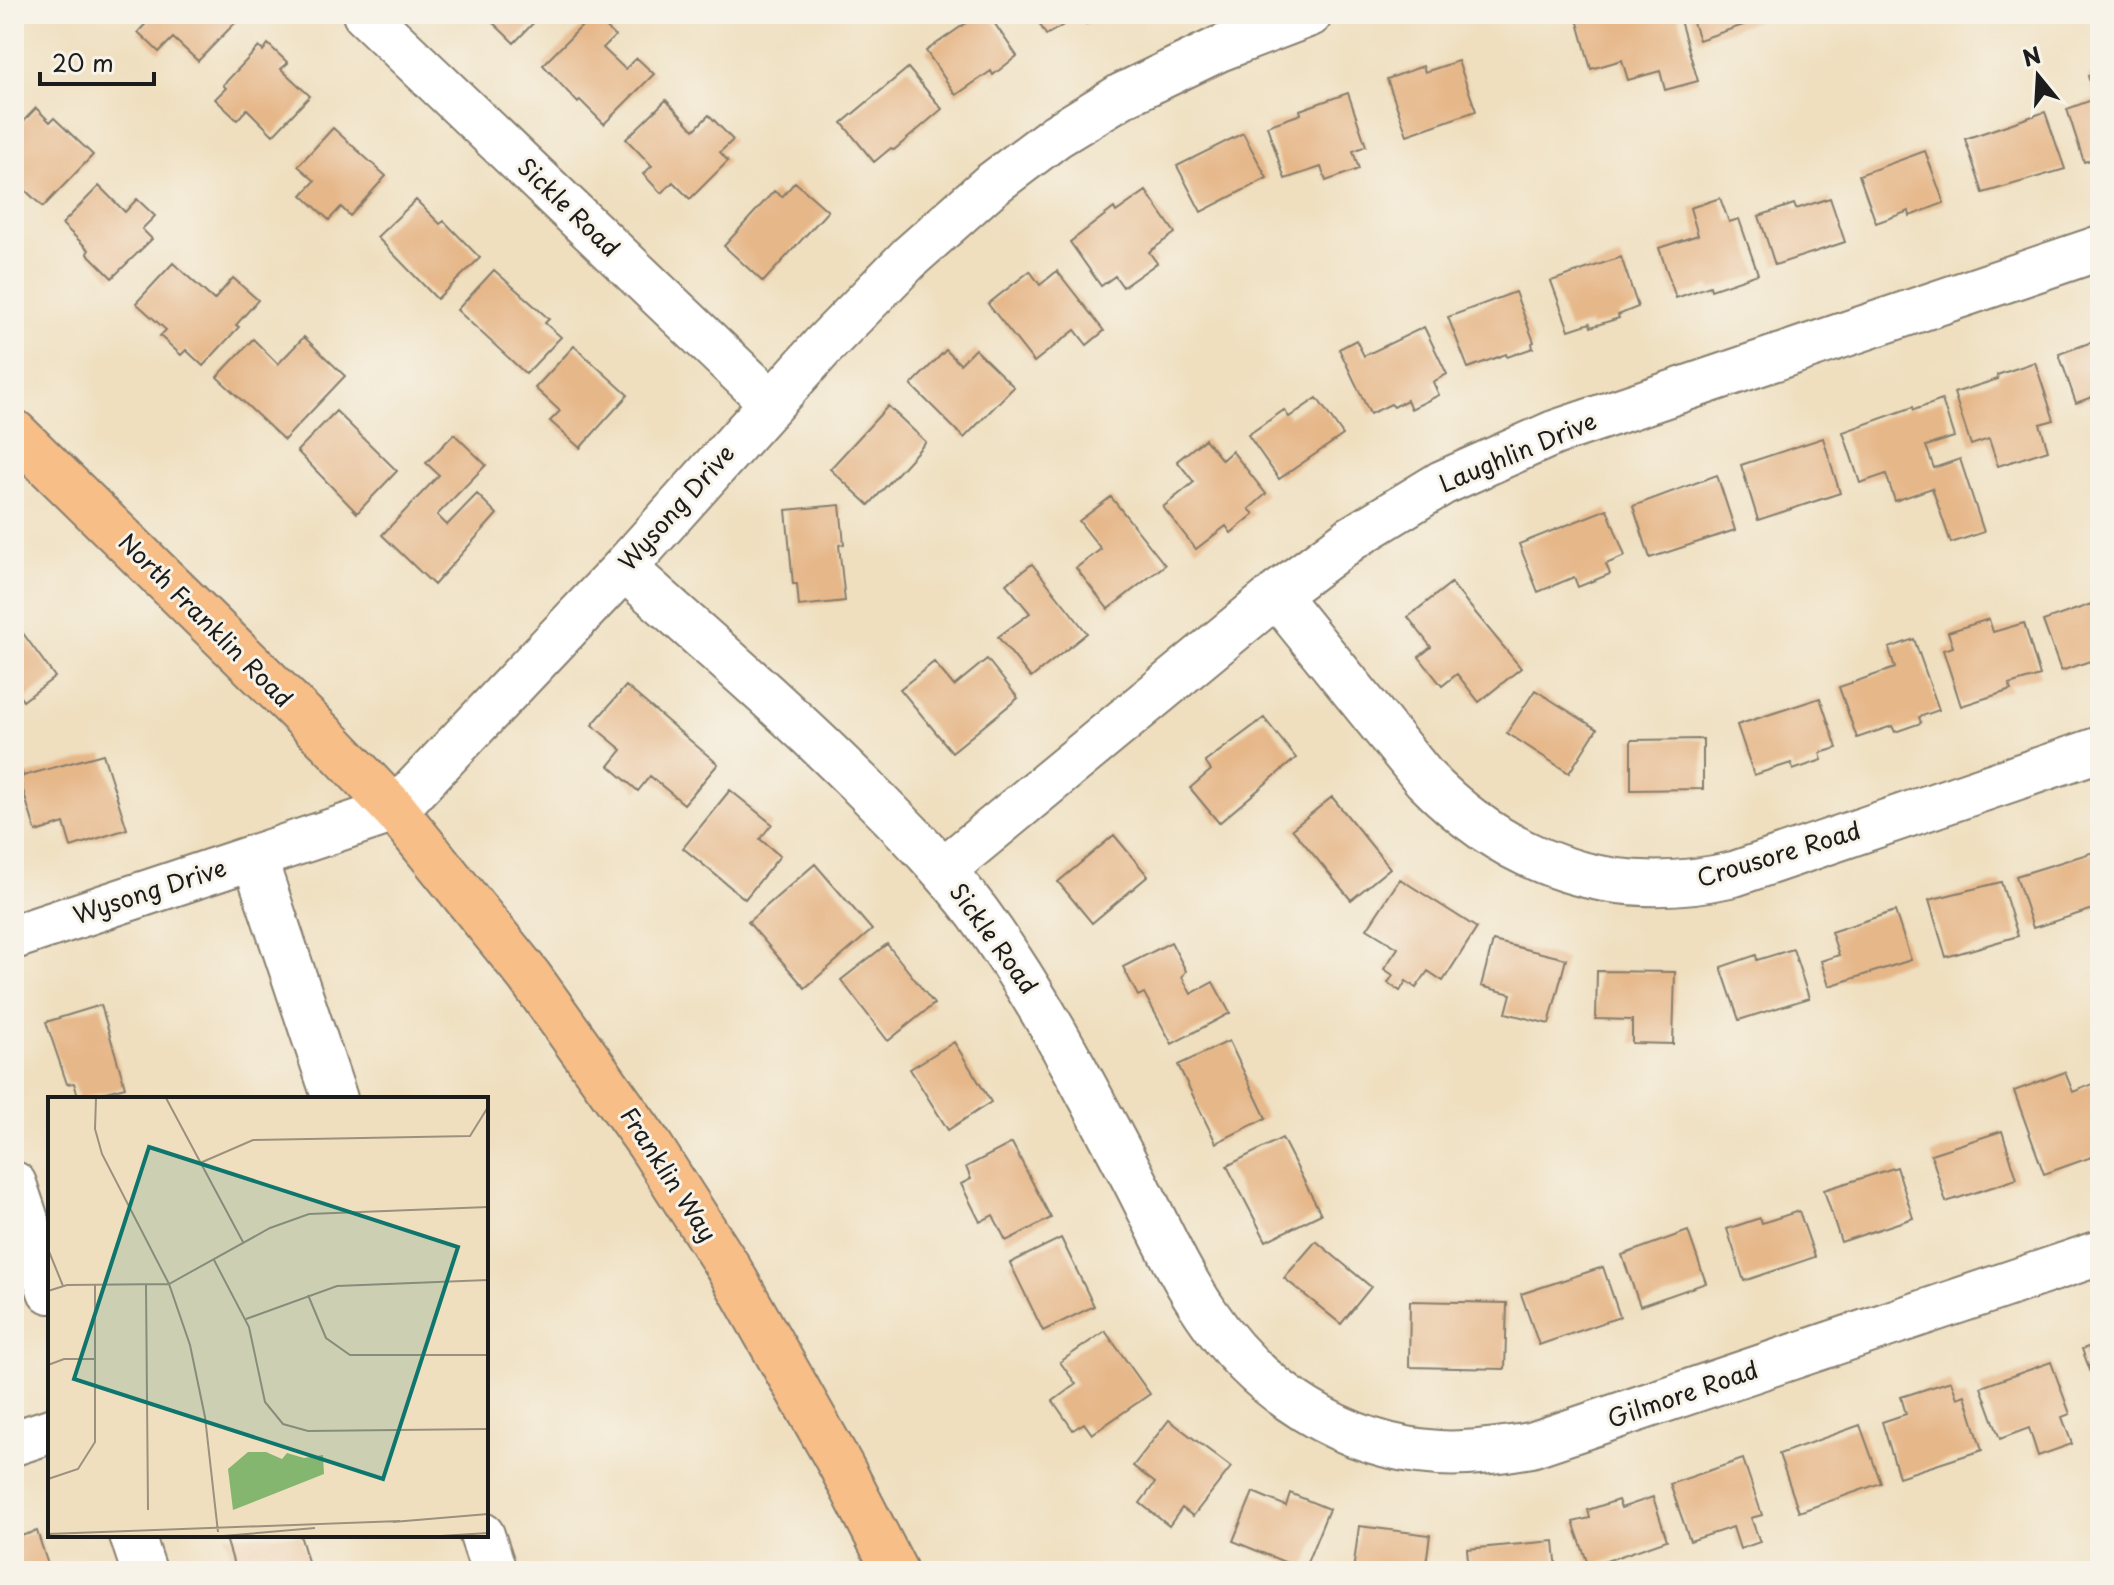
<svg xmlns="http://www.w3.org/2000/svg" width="2114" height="1585" font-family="'Playpen Sans',sans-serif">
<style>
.building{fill:#e6b789}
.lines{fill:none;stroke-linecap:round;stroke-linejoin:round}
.minor-casing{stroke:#867e6e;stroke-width:48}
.major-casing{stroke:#867e6e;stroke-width:48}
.minor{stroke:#fff;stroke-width:44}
.major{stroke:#f7be88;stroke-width:44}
.labels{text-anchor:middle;stroke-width:6;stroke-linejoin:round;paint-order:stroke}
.street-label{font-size:24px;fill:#1c1c1c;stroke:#f7f3e8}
.inset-road{fill:none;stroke:#9b917e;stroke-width:2}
.view{fill:#0f766e;fill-opacity:0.15;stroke:#0f766e;stroke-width:4}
.inset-edge{fill:none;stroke:#1c1c1c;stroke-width:4}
</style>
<rect width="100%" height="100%" fill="#f7f3e8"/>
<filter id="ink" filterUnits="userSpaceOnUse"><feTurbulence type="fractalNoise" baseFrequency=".0125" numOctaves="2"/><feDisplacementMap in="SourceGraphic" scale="16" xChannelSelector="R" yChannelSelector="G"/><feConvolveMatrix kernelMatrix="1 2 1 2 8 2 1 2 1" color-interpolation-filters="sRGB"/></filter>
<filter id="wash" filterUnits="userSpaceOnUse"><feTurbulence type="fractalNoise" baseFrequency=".006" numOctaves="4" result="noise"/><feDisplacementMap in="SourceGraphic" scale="32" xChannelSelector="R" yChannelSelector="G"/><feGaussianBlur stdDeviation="1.8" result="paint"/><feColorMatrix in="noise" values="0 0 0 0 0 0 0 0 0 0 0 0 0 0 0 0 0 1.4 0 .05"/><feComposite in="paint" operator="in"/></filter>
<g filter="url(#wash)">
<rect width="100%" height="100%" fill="#efdfbf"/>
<g id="blocks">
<path class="building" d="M151 14H234L233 19 236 22 198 61 173 38 159 52 138 32 153 16Z
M484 14H542L514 43Z
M979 14H988L1017 56 993 75 991 71 956 95 926 51Z
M1034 14H1105L1086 24 1081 15 1046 35Z
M1593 14H1678L1698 81 1665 90 1660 71 1628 80 1622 60 1591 69 1577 19Z
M1690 14H1773V15L1699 40Z
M593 15 615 36 603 48 625 69 637 58 654 74 604 124 580 100 578 103 543 65Z
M268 44 288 63 281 69 310 96 273 135 247 109 237 120 215 99 226 88 223 85 259 47 263 51Z
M1458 61 1476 111 1407 135 1387 79 1423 66 1425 72Z
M908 68 942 109 894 150 891 148 874 162 842 123Z
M2100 72V157L2084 162 2067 109 2095 99 2088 76Z
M1348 93 1366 146 1353 151 1359 169 1326 181 1321 167 1285 179 1267 126 1301 114 1300 110Z
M666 100 694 130 709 115 733 140 720 152 728 161 690 199 673 182 661 193 643 174 652 166 626 139Z
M36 108 50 122 54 118 93 155 43 207 25 190 22 193 14 186V160L19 156 14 151V131Z
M2045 112 2065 169 1983 193 1965 139Z
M333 128 386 176 350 216 341 207 329 220 302 195 315 181 298 166Z
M1243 133 1267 178 1201 212 1177 166Z
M1925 151 1944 203 1910 216 1909 211 1876 223 1859 175Z
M795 182 828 211 763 282 724 246 774 191 782 197Z
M99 186 125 212 137 199 155 216 142 229 152 239 112 278 87 253 89 250 62 224Z
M1146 191 1175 233 1149 252 1157 263 1123 287 1115 276 1101 286 1070 242 1114 208 1116 212Z
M1720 198 1729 222 1739 219 1758 274 1711 290 1710 286 1676 298 1659 248 1698 235 1690 208Z
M1830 198 1845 242 1775 265 1759 216 1794 204 1796 209Z
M416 200 440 224 444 221 480 258 437 299 377 237Z
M1621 257 1638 307 1618 315 1619 318 1591 327 1590 323 1569 330 1551 281Z
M173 263 214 300 233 278 258 300 236 325 239 327 203 366 186 350 181 355 160 336 166 330 136 303Z
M494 270 549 319 545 323 561 337 526 374 457 310Z
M1030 271 1040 285 1057 271 1104 331 1087 345 1075 330 1034 362 988 304Z
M1515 292 1534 342 1532 343 1533 348 1507 357 1506 354 1468 368 1448 317Z
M1424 327 1447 374 1433 382 1439 395 1411 409 1407 400 1394 407 1391 404 1370 414 1339 349 1356 340 1364 356Z
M304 337 345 376 284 440 217 377 253 339 278 364Z
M2100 339V394L2076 403 2059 354Z
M574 346 628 395 580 448 550 421 560 411 535 388Z
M975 349 1014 387 964 438 911 385 946 350 960 364Z
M2035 362 2054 420 2040 424 2048 450 1998 466 1989 439 1971 445 1954 393 1998 379 1997 375Z
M1317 398 1343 435 1279 479 1248 435 1284 410 1289 417Z
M1942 400 1954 437 1926 446 1934 468 1960 459 1984 532 1951 543 1932 488 1895 501 1886 474 1860 483 1843 432 1913 407 1914 410Z
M888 406 926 442 869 505 830 469Z
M336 411 397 471 357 513 297 451Z
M454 434 486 465 437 515 447 525 477 494 497 514 434 585 382 535 439 475 426 463Z
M1823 438 1840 493 1758 520 1741 465Z
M1205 439 1222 460 1232 451 1266 494 1249 509 1254 514 1231 533 1226 526 1196 549 1163 507 1194 482 1177 461Z
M1717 475 1735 530 1650 558 1633 506Z
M1111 497 1165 565 1108 609 1076 568 1101 549 1079 521Z
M840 505 844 544 839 545 845 601 799 606 797 584H793L786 510Z
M1607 509 1625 556 1606 564 1610 574 1578 587 1574 577 1538 592 1519 544Z
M1032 564 1087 633 1031 678 998 637 1030 613 1006 584Z
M1451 583 1521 668 1479 702 1457 674 1442 686 1419 657 1431 647 1408 617Z
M2100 601V661L2094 663 2093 660 2061 671 2043 621Z
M1989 619 1993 632 2024 623 2040 676 2009 685 2011 690 1961 706 1943 650 1953 647 1948 632Z
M14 621 55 677 23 701 16 691 14 692Z
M1914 639 1939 710 1919 717 1921 723 1895 732 1892 726 1857 738 1839 687 1895 668 1889 648Z
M987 659 1018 698 952 752 900 689 934 662 954 686Z
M626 686 718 764 684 804 650 776 638 791 609 766 622 750 592 725Z
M1535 690 1597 729 1569 773 1507 733Z
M1820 698 1837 748 1820 753 1822 760 1793 770 1791 763 1754 775 1737 725Z
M1264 718 1296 758 1219 823 1190 788 1211 770 1205 762Z
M1703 739V789L1631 790V740Z
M14 748 23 776 103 754 127 829 71 847 64 823 36 832 20 781 23 776 14 779Z
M730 790 772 824 760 839 780 856 745 899 683 848Z
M1332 797 1390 868 1351 900 1292 829Z
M1114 835 1148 876 1092 923 1058 882Z
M2100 850V907L2033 928 2016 876Z
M815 864 872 930 805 988 748 922Z
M1400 879 1477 928 1443 981 1428 971 1416 988 1406 981 1400 991 1388 983 1393 975 1384 969 1398 948 1367 929Z
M2001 882 2018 936 1946 957 1929 900Z
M1895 911 1911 960 1829 986 1821 961 1839 955 1831 932Z
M1493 941 1566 959 1549 1024 1506 1013 1511 994 1481 986Z
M1171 942 1186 971 1182 977 1191 994 1213 982 1230 1013 1172 1044 1144 993 1138 996 1123 967Z
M887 944 934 1004 888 1041 841 980Z
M1793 949 1809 998 1739 1020 1721 967 1756 955 1757 960Z
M1597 971 1675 972 1673 1044 1632 1043V1020L1596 1019Z
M101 1005 125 1087 79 1099 74 1083 67 1084 46 1022Z
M1229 1041 1266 1118 1216 1143 1178 1065Z
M954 1042 991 1102 948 1130 910 1069Z
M2065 1072 2073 1092 2100 1081V1154L2044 1174 2014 1091Z
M2002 1131 2017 1179 1946 1202 1931 1154Z
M1282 1138 1321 1214 1266 1241 1227 1166Z
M1012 1143 1051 1218 1006 1241 993 1215 980 1222 961 1184 971 1179 966 1167Z
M1897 1167 1913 1218 1841 1242 1824 1190Z
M1799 1211 1815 1257 1744 1281 1727 1229 1760 1218 1762 1223Z
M1688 1231 1706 1283 1640 1306 1622 1255Z
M1061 1238 1094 1306 1043 1331 1010 1263Z
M1316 1241 1371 1287 1341 1324 1284 1278Z
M1603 1267 1620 1317 1539 1345 1521 1294Z
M1410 1301 1507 1303 1505 1369 1409 1367Z
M1105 1331 1150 1394 1092 1434 1084 1423 1073 1430 1053 1401 1076 1384 1060 1362Z
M2100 1343V1397L2082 1349Z
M2051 1362 2070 1414 2062 1417 2072 1444 2038 1456 2029 1428 2000 1439 1981 1387Z
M1951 1381 1957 1398 1965 1395 1982 1450 1899 1477 1882 1422 1906 1414 1901 1397Z
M1169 1420 1231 1467 1193 1516 1182 1508 1169 1526 1140 1503 1155 1483 1133 1466Z
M1860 1425 1881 1483 1799 1512 1779 1454Z
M1743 1459 1762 1515 1751 1518 1760 1542 1740 1549 1733 1527 1690 1541 1670 1484Z
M1253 1492 1286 1506 1290 1493 1329 1509 1304 1570 1233 1541Z
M1653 1497 1667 1540 1589 1567 1573 1522 1590 1518 1588 1510 1618 1500 1621 1508Z
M1359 1526 1430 1535 1425 1571H1353Z
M37 1531 50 1571H14V1538Z
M225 1535H300L310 1568 301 1571H236Z
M1554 1541 1557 1571H1469L1467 1549Z"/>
</g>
</g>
<g filter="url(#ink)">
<use href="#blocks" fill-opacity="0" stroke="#867e6e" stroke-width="2"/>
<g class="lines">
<g class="minor-casing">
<path id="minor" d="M365 14 771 402
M624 568C709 644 795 718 875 799 911 835 947 872 978 913 1036 992 1081 1079 1127 1166 1153 1214 1175 1268 1206 1313 1258 1391 1343 1447 1438 1453 1468 1455 1501 1450 1531 1445L2100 1253
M1276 595 1425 779C1510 866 1614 902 1734 874L2100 749
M254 857 335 1099
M943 870 1276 595 1352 538 1442 483 1554 433 2100 248
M14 937 395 810 624 568 823 346 911 256 991 185 1056 136 1123 95 1219 49 1310 14
M14 1184 50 1291
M14 1443 50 1431
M132 1535 144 1571
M482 1535 494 1571"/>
</g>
<g class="major-casing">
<path id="major" d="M14 432 329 741 395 810 529 976 649 1144 728 1267 841 1466 895 1571"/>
</g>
<use href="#minor" class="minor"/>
<use href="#major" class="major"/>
</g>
</g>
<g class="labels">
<g class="street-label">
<text transform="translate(568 208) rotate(44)" y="8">Sickle Road</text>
<text transform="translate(1518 453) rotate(-23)" y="8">Laughlin Drive</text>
<text transform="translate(677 508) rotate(-48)" y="8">Wysong Drive</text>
<text transform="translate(205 621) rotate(45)" y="8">North Franklin Road</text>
<text transform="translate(1779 855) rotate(-17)" y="8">Crousore Road</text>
<text transform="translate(150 892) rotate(-18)" y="8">Wysong Drive</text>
<text transform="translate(993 939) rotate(54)" y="8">Sickle Road</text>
<text transform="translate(668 1175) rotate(57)" y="8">Franklin Way</text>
<text transform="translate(1683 1395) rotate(-19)" y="8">Gilmore Road</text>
</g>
</g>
<g transform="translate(48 1097)">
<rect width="440" height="440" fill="#efdfbf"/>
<path d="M200 355H218L234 362 239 356 256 361 275 358 276 377 185 413 180 372Z" fill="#84b66f"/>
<path class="inset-road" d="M48 1 47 32 54 57 121 187 142 248 157 320 170 435M118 1 195 145M152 66 205 43 422 39 440 10M0 152 15 189M166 163 201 230 217 305 235 327 260 334 440 332M98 188 100 413M0 194 19 188 121 187 222 131 261 117 440 110M260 198 278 241 302 258H440M198 222 289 189 440 183M0 268 16 262H47M0 382 30 372 47 345V188M345 425 440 417M0 437 352 424M175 439 267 431M393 439 440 436"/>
<path class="view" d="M101 50 410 150 335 382 26 282Z"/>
<rect width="440" height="440" class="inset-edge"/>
</g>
<rect width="2114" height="1585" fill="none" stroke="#f7f3e8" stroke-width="48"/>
<g transform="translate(2038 76) rotate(342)" stroke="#f7f3e8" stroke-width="6" paint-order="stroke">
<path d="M0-6L14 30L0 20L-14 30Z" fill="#1c1c1c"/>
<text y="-12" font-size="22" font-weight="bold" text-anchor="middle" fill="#1c1c1c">N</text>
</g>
<path d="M40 72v12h114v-12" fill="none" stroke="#1c1c1c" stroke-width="4"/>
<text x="52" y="72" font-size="24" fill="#1c1c1c" stroke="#f7f3e8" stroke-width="6" paint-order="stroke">20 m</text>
</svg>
